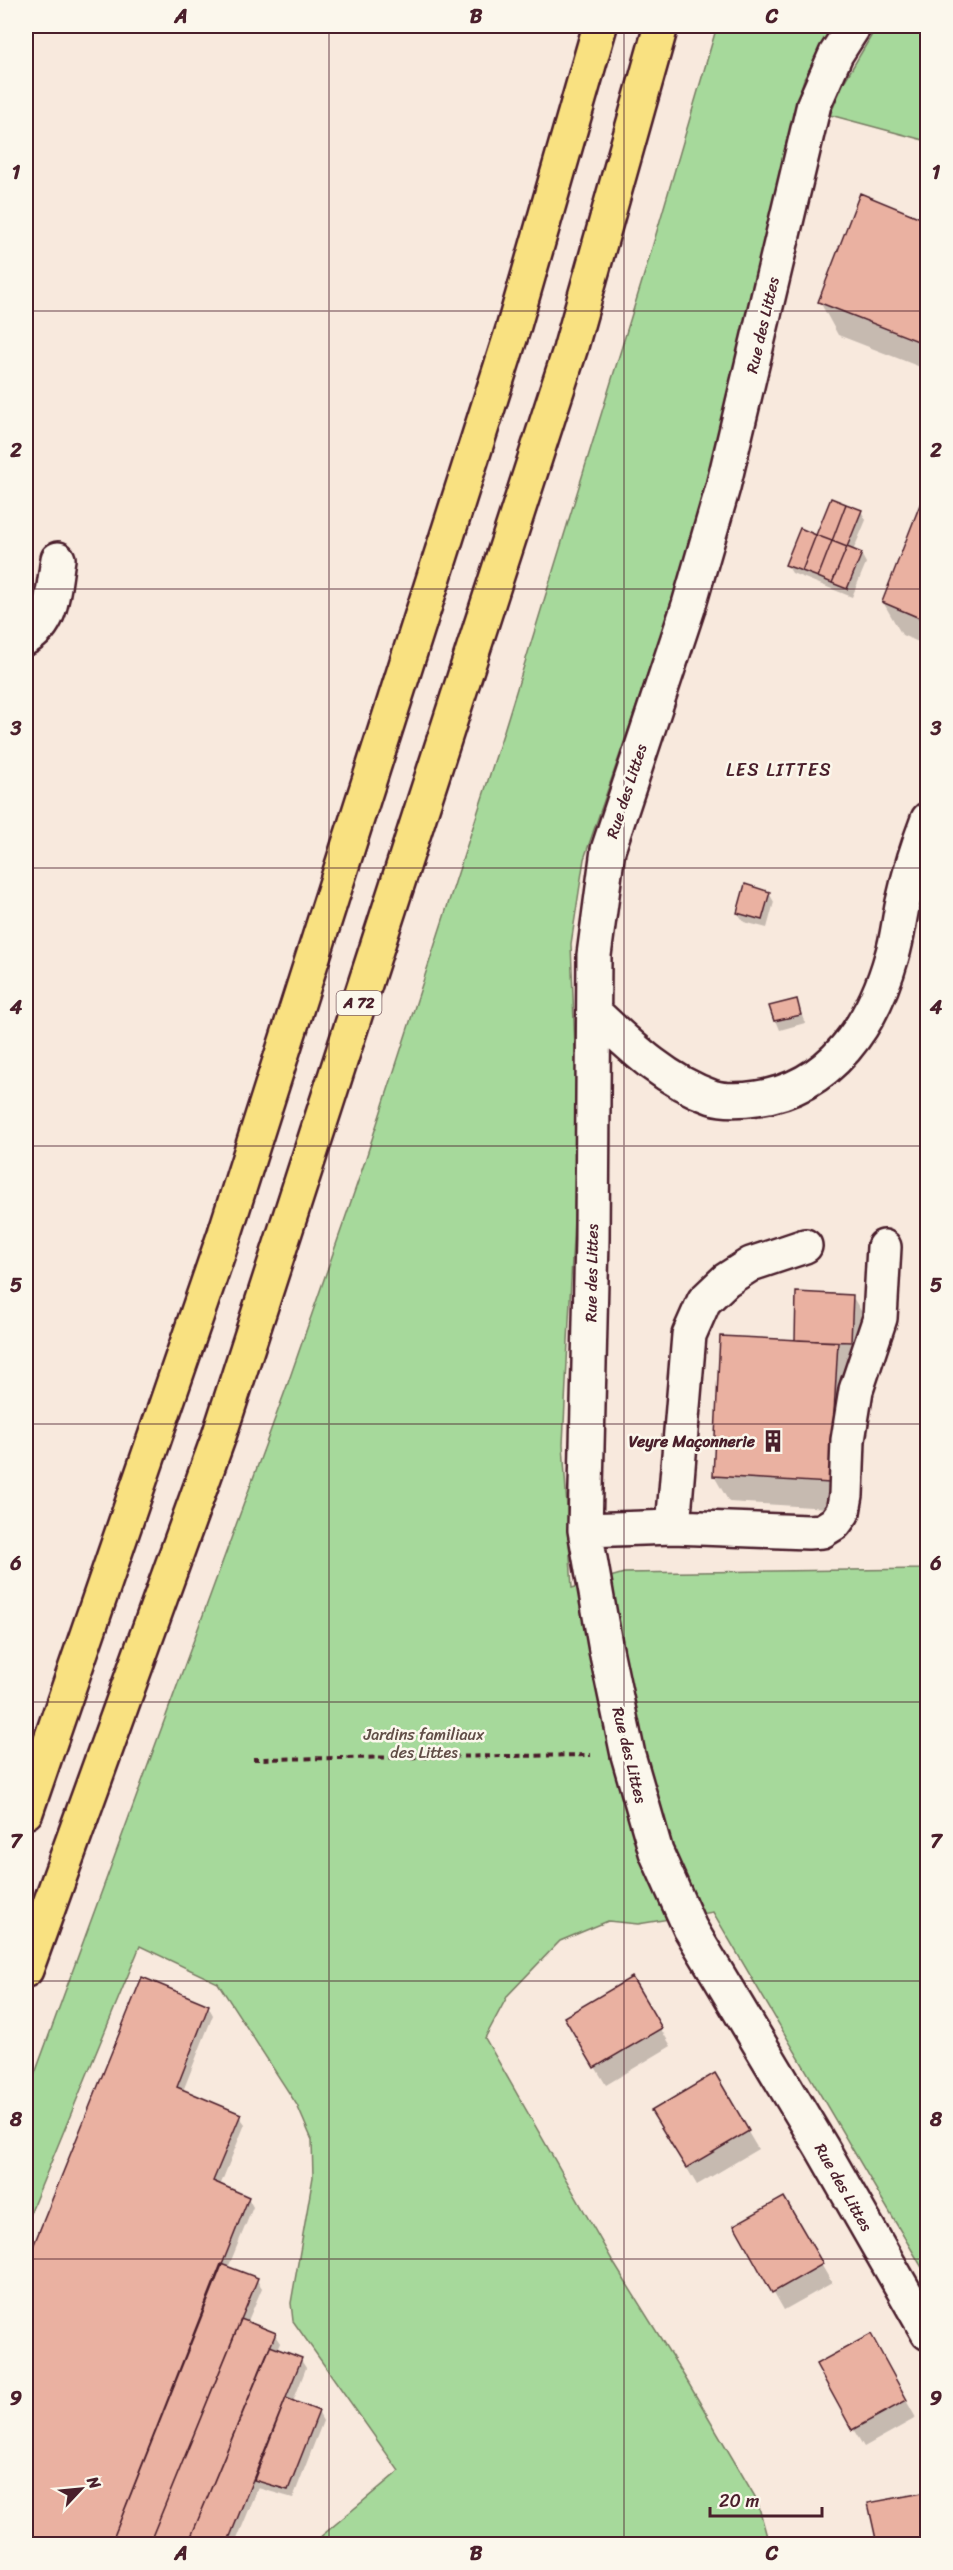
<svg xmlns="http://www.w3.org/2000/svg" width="953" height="2570" font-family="Sriracha,sans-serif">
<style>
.green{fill:#a6d99b;stroke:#787c63;stroke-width:1.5}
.shadow{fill:#0003}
.building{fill:#eab1a1;stroke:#4a1f2b;stroke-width:1.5}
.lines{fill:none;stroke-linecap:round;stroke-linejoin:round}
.minor-casing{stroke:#4a1f2b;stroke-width:38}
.highway-casing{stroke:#4a1f2b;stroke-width:38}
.path{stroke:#4a1f2b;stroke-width:4;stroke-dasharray:6 4.5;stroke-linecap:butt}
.minor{stroke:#fbf7ec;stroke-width:33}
.highway{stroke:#f9e181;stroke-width:33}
.grid{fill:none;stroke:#4a1f2b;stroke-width:1.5;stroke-opacity:0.55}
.labels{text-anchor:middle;stroke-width:5;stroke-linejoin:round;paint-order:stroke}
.shield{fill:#fbf7ec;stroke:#7f6065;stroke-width:1.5}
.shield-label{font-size:15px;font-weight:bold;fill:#4a1f2b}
.street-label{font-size:16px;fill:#4a1f2b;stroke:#fbf7ec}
.poi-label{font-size:16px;font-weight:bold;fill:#4a1f2b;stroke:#fbf7ec;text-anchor:end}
.park-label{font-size:16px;fill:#614e47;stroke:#fbf7ec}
.neighbourhood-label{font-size:18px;letter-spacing:1.5px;fill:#4a1f2b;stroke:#fbf7ec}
.neatline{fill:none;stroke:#4a1f2b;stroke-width:2}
.grid-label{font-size:20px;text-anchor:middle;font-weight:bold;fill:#4a1f2b}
</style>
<rect width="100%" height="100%" fill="#f8e9dd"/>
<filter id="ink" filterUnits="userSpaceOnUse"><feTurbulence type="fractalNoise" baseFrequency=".0167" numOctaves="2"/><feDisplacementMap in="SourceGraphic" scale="12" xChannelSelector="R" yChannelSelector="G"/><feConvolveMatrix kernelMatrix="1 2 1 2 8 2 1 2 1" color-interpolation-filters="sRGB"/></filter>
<g filter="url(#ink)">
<path class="green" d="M717 26H833L804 79 796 106 726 415 680 579 584 859 571 944 577 1100 574 1218 563 1444 572 1588 624 1573 925 1569 927 1561V2276L713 1912 638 1924 608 1921 560 1941 508 1995 485 2038 615 2265 686 2379 757 2500 769 2544H312L399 2471 293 2321 291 2303 313 2177 312 2140 297 2105 218 1983 140 1946 26 2223V2098L288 1383 364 1164 503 734 647 265Z
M877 26H927V141L830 115 844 82Z"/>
<path class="shadow" d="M928 222V370L838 335 820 302Z
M928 488V646L902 635 883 602Z
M861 511 866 520 853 551 861 554 866 563 852 597 792 573 787 565 817 537Z
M769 893 774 902 767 928 744 922 738 913Z
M796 1001 805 1023 780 1030 771 1008Z
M852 1296 863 1314 861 1360 846 1359 852 1369 844 1509 729 1502 714 1476 796 1341Z
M142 1979 208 2006 213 2015 183 2091 239 2116 245 2124 220 2186 248 2198 253 2207 228 2268 256 2279 262 2288 247 2323 274 2334 280 2343 277 2350 301 2360 306 2368 293 2402 318 2412 323 2421 293 2498 258 2488 235 2544H26V2267Z
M631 1979 671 2046 606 2085 566 2018Z
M714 2075 758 2149 697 2185 653 2111Z
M783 2199 832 2283 784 2310 736 2226Z
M880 2354 916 2418 864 2447 853 2429Z
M928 2493V2544H878L870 2504Z"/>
<path class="building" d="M860 193 928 221V345L818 302Z
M928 484V613L922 619 882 602Z
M831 498 846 504 832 541 816 535Z
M846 504 862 510 847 547 832 541Z
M800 528 816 535 802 571 785 565Z
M816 535 832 541 818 577 802 571Z
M832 541 847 547 832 583 818 577Z
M847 547 862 553 847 589 832 583Z
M745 884 770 892 762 920 737 913Z
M797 999 801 1015 774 1021 769 1006Z
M796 1292 853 1295 851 1342 795 1340Z
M720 1336 838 1342 830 1483 713 1476Z
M142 1977 209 2005 177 2087 241 2114 213 2181 249 2197 111 2544H26V2264Z
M632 1977 662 2028 594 2068 564 2017Z
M715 2073 749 2131 686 2168 651 2111Z
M784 2197 823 2264 772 2293 734 2225Z
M221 2264 258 2278 149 2544H111Z
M241 2319 276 2333 188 2544H149Z
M871 2334 907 2400 852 2430 816 2364Z
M270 2346 302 2358 227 2544H188Z
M286 2398 319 2411 288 2490 254 2480Z
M928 2492V2544H877L868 2503Z"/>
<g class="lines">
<g class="minor-casing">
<path id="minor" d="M854 26 836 54 814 104 723 487 688 608 608 850 594 955 592 1239 585 1530 606 1650 628 1755 656 1852 690 1928 822 2148 928 2333
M26 638C54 623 53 588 58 559
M594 1012C629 1045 665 1081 712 1097 724 1101 744 1100 757 1098 831 1088 873 1024 892 956 898 937 899 917 904 898 910 871 918 845 928 819
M673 1527 689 1335 704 1301 726 1280 751 1264 805 1246
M585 1530 673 1527 808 1532 822 1531 835 1523 843 1512 846 1495 848 1440 856 1390 880 1318 884 1247"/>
</g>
<g class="highway-casing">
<path id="highway" d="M26 1812 225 1233 513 329 600 26
M26 1970 219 1436 570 350 661 26"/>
</g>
<path class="path" d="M253 1759 591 1755"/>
<use href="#minor" class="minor"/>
<use href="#highway" class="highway"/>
</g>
</g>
<path class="grid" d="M329 26V2544M624 26V2544M26 311H928M26 589H928M26 868H928M26 1146H928M26 1424H928M26 1702H928M26 1981H928M26 2259H928"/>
<defs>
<g id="building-bare" transform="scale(1.8)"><path d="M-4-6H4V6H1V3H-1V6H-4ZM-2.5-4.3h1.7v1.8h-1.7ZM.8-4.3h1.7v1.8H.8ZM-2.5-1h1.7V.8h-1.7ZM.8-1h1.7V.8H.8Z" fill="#4a1f2b" stroke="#fbf7ec" stroke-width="2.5" paint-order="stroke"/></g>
</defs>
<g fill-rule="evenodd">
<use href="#building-bare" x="773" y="1441"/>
</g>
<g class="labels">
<rect class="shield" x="336.5" y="991" width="45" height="24" rx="4.5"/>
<g class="shield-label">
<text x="359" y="1008">A 72</text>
</g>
<g class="street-label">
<text transform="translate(762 325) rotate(-77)" y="6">Rue des Littes</text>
<text transform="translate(626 791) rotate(-72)" y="6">Rue des Littes</text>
<text transform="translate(591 1273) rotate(-89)" y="6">Rue des Littes</text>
<text transform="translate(630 1755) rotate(76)" y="6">Rue des Littes</text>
<text transform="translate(844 2187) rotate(60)" y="6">Rue des Littes</text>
</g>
<g class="poi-label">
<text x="755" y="1447">Veyre Maçonnerie</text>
</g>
<g class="park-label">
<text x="424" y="1740">Jardins familiaux<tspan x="424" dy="18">des Littes</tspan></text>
</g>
<g class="neighbourhood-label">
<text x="779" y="776">LES LITTES</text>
</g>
</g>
<rect width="953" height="2570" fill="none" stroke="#fbf7ec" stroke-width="66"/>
<g transform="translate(81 2489) rotate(64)" stroke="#fbf7ec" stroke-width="4.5" paint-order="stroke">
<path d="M0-4.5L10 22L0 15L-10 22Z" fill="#4a1f2b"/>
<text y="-9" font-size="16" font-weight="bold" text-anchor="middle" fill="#4a1f2b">N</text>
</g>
<path d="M710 2507v9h112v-9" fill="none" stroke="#4a1f2b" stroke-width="3"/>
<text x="719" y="2507" font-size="18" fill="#4a1f2b" stroke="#fbf7ec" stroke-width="4.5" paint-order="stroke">20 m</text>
<rect x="33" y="33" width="887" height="2504" class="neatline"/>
<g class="grid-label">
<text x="181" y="23">A</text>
<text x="476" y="23">B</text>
<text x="772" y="23">C</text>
<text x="16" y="179">1</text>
<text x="936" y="179">1</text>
<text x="16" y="457">2</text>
<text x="936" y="457">2</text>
<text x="16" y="735">3</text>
<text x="936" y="735">3</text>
<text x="16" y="1014">4</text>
<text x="936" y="1014">4</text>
<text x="16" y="1292">5</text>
<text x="936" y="1292">5</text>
<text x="16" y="1570">6</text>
<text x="936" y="1570">6</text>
<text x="16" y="1848">7</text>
<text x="936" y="1848">7</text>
<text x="16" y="2126">8</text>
<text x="936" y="2126">8</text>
<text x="16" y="2405">9</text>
<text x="936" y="2405">9</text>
<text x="181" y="2560">A</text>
<text x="476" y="2560">B</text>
<text x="772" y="2560">C</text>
</g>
</svg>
